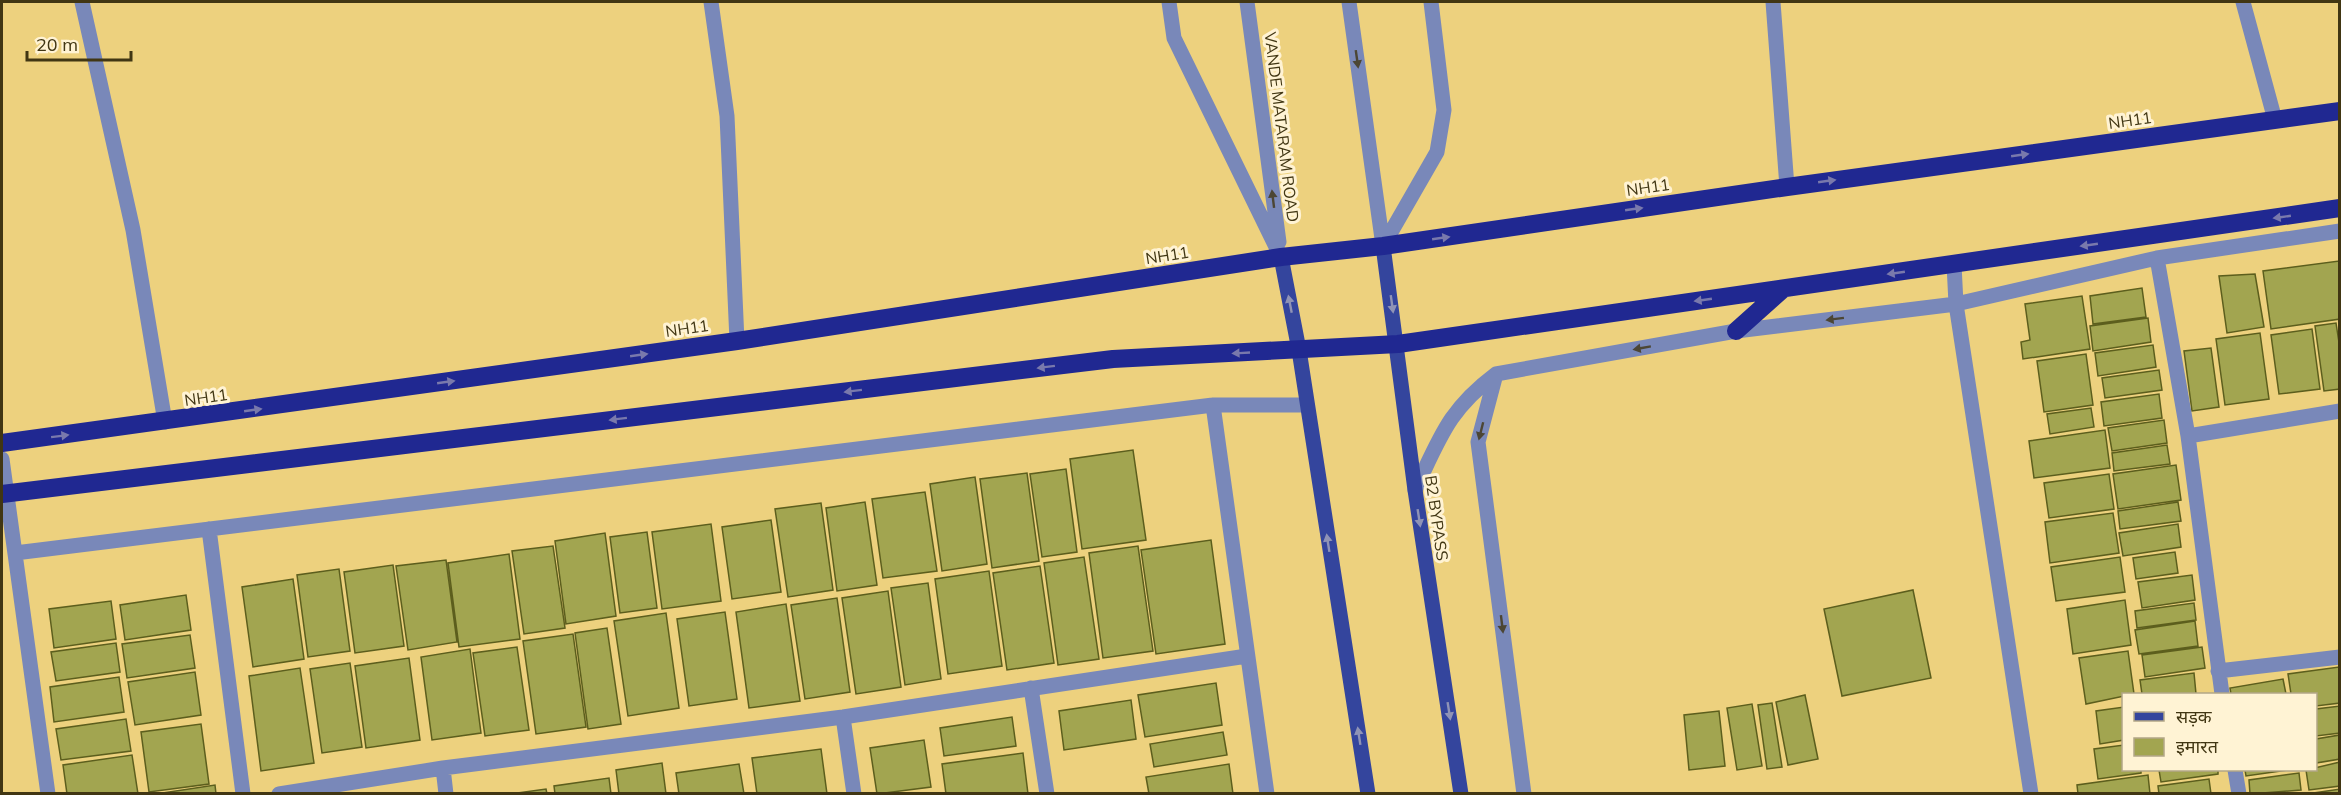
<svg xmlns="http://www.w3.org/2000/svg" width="2341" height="795" font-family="Mulish,'Noto Sans Devanagari',sans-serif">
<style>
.building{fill:#a2a550;stroke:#5c5e1d;stroke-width:1.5}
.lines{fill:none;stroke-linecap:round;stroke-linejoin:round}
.minor{stroke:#7988b9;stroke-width:15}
.major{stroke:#34459d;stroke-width:15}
.highway{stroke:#202891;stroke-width:18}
.oneway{fill:#4c4634}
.oneway2{fill:#7979ac}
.oneway3{fill:#8f93b6}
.labels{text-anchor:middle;stroke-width:6;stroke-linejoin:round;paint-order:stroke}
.street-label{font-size:16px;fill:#413613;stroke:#fff3d4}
</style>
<rect width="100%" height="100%" fill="#edd17e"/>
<path class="building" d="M2339 261 2340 319 2271 329 2263 271Z
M2255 274 2264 327 2227 333 2219 276Z
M2142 288 2146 317 2093 324 2090 296Z
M2082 296 2090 349 2023 359 2021 342 2030 340 2025 304Z
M2148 318 2151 342 2093 351 2090 326Z
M2336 323 2340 349V389L2324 391 2315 326Z
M2312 329 2320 389 2279 394 2271 335Z
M2260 333 2269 399 2225 405 2216 339Z
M2153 345 2156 367 2098 376 2095 353Z
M2211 348 2219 407 2192 411 2184 351Z
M2086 354 2093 405 2044 412 2037 361Z
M2159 370 2162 390 2105 398 2102 378Z
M2159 394 2162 418 2104 426 2101 402Z
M2091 408 2094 427 2050 434 2047 414Z
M2164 420 2167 443 2112 451 2108 428Z
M2105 430 2110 468 2034 478 2029 441Z
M2167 445 2170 464 2114 471 2112 453Z
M1133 450 1146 540 1082 549 1070 459Z
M2176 465 2181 500 2118 509 2113 474Z
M1066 469 1077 552 1042 557 1030 474Z
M1027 473 1039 561 992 568 980 479Z
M2109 474 2114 509 2049 518 2044 483Z
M975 477 987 564 942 571 930 484Z
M925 492 937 571 883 578 872 499Z
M865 502 877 585 837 591 826 508Z
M2178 502 2181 521 2120 529 2118 511Z
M821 503 833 590 788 597 775 509Z
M2113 513 2119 553 2050 563 2045 522Z
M771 520 781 592 732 599 722 527Z
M711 524 721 601 662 609 652 532Z
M2178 524 2181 547 2123 556 2119 533Z
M647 532 657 608 620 613 610 537Z
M605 533 616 616 566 624 555 541Z
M1211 540 1225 644 1156 654 1141 550Z
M553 546 565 628 524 634 512 551Z
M1138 546 1153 651 1103 658 1089 553Z
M2175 552 2178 573 2136 579 2133 558Z
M509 554 520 639 459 647 448 563Z
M1084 557 1099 659 1058 665 1044 563Z
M2120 557 2125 592 2056 601 2051 567Z
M446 560 457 642 408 650 396 566Z
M393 565 404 646 355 653 344 572Z
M1040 566 1054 663 1007 670 993 573Z
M339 569 350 651 308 657 297 575Z
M989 571 1002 666 948 674 935 579Z
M2192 575 2195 600 2142 608 2138 582Z
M293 579 304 659 253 667 242 587Z
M928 583 941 679 905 685 891 588Z
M1913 590 1931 678 1842 696 1824 609Z
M888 591 901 687 856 694 842 598Z
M186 595 191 630 125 640 120 605Z
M837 598 850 692 805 699 791 605Z
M2125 600 2131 645 2073 654 2067 609Z
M111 601 116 639 54 648 49 609Z
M2194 603 2196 620 2137 628 2135 611Z
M786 604 800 701 749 708 736 612Z
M725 612 737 699 689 706 677 619Z
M666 613 679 708 628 716 614 621Z
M2195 621 2198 646 2139 654 2135 630Z
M607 628 621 724 588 729 575 633Z
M573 634 586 727 536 734 523 641Z
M190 635 195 668 127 678 122 644Z
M116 643 120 672 56 681 51 652Z
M517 647 529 730 485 736 473 653Z
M2202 647 2205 668 2145 677 2142 655Z
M470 649 481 733 432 740 421 657Z
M2128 651 2134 694 2086 704 2079 658Z
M409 658 420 740 366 748 355 666Z
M350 663 362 747 322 753 310 669Z
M2339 667 2340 703 2316 706V694H2291L2288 674Z
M300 668 314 763 261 771 249 676Z
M195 672 201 715 135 725 128 682Z
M2194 673 2196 694H2142L2140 680Z
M119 677 124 712 54 722 50 687Z
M2283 679 2286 694H2231L2230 688Z
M1216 683 1222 725 1145 737 1138 695Z
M1805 695 1818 759 1788 765 1776 702Z
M1131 700 1136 739 1064 750 1059 711Z
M1772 703 1782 767 1767 769 1758 705Z
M1752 704 1762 766 1737 770 1727 708Z
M2340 706V733L2316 736V709Z
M2124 707V740L2100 744 2096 711Z
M1719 711 1725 766 1689 770 1684 715Z
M1012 717 1016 746 944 756 940 728Z
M126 719 131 751 61 760 56 729Z
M201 724 209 784 149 792 141 732Z
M1223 732 1227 755 1154 767 1150 744Z
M2340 735V759L2316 763V739Z
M924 740 931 787 877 794 870 748Z
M2124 745V770H2141V773L2098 779 2094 749Z
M821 749 827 794H757L752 758Z
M1023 753 1028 794H946L942 764Z
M132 755 138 794H67L63 765Z
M2340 762V786L2309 790 2306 770Z
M662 763 666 794H619L616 770Z
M739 764 744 794H679L676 773Z
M1229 764 1233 794H1149L1146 777Z
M2159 770H2218V774L2161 782Z
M2245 770H2288L2246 776Z
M2299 773 2301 790 2250 794 2249 780Z
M2148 775 2150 794H2078L2077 785Z
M609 778 611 794H555L554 786Z
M2209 779 2211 794H2159L2158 786Z
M215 785 216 794H156Z
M546 789 547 794H510Z
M2340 789V794H2314V793Z"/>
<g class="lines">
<path class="minor" d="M82 2 133 230 165 422
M711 2 727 116 737 341
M1169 2 1174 38 1281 257
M1247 2 1279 242
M1349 2 1383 246
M1773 2 1787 187
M2243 2 2275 120
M1383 246 1437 152 1444 110 1431 2
M2157 258 2188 436 2222 694
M1954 264 1956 304 2031 794
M1496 374 1478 442 1524 794
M1213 405 1267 794
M2188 436 2340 411
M2 459 48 794
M1415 490C1440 438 1448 410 1496 374L1736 331 1956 304 2157 258 2340 231
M209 529 243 794
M15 553 1213 405H1307
M2218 671 2340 657
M1031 688 1047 794
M843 717 854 794
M443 768 446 794
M2235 770 2239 794
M279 794 443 768 843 717 1247 656"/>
<path class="major" d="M1383 246 1415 490 1461 794
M1281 257 1299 350 1368 794"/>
<path class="highway" d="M1736 331 1783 289
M2 443 737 341 1281 257 1383 246 1787 187 2340 111
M2 494 1113 359 1398 344 2340 208"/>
</g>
<defs><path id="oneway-solid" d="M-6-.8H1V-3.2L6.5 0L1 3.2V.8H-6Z" transform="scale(1.5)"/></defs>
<g class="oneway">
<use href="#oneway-solid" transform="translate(1357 59) rotate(82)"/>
<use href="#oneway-solid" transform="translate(1273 199) rotate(-97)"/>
<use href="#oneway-solid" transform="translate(1835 319) rotate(173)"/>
<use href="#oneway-solid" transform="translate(1642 348) rotate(170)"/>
<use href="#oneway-solid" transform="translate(1481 431) rotate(104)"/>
<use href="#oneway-solid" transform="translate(1502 624) rotate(83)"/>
</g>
<g class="oneway2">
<use href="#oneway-solid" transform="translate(2020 155) rotate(-8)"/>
<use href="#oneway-solid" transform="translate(1827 181) rotate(-8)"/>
<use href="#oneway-solid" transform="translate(1634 209) rotate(-8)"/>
<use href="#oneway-solid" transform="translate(2282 217) rotate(172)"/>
<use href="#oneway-solid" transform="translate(1441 238) rotate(-8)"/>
<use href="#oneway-solid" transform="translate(2089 245) rotate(172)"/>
<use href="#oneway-solid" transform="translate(1896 273) rotate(172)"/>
<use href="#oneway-solid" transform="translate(1703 300) rotate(172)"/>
<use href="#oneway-solid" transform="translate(1241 353) rotate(177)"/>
<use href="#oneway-solid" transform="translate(639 355) rotate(-8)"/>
<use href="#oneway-solid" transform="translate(1046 367) rotate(173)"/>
<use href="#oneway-solid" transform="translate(446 382) rotate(-8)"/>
<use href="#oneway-solid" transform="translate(853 391) rotate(173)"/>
<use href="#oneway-solid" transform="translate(253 410) rotate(-8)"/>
<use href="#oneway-solid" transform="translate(618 419) rotate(173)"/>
<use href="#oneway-solid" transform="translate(60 436) rotate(-7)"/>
</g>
<g class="oneway3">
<use href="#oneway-solid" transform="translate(1290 304) rotate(-101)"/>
<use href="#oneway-solid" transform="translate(1392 304) rotate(82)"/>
<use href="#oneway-solid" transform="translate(1419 518) rotate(81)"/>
<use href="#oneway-solid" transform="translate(1328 543) rotate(-99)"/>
<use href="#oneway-solid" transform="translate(1449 711) rotate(81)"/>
<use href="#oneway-solid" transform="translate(1359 736) rotate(-99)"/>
</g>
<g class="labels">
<g class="street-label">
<text transform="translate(2130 120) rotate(-8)" y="6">NH11</text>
<text transform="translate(1282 127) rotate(83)" y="6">VANDE MATARAM ROAD</text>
<text transform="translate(1648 187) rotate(-8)" y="6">NH11</text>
<text transform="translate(1167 255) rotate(-9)" y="6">NH11</text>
<text transform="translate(687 328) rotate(-8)" y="6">NH11</text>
<text transform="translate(206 397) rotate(-8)" y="6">NH11</text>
<text transform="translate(1437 518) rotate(82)" y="6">B2 BYPASS</text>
</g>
</g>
<rect width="2341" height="795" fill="none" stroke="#413613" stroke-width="6"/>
<rect x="2122" y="693" width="195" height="78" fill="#fff3d4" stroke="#b3a787" stroke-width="1.5"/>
<rect x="2134" y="712" width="30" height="9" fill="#34459d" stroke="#b3a787" stroke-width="1.5"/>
<text x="2176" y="723" font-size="18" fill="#413613">सड़क</text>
<rect x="2134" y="738" width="30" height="18" fill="#a2a550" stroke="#b3a787" stroke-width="1.5"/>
<text x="2176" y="753" font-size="18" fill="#413613">इमारत</text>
<path d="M27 51v9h104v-9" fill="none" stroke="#413613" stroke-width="3"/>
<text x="36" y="51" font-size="18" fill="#413613" stroke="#fff3d4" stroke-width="4.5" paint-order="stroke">20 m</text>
</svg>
